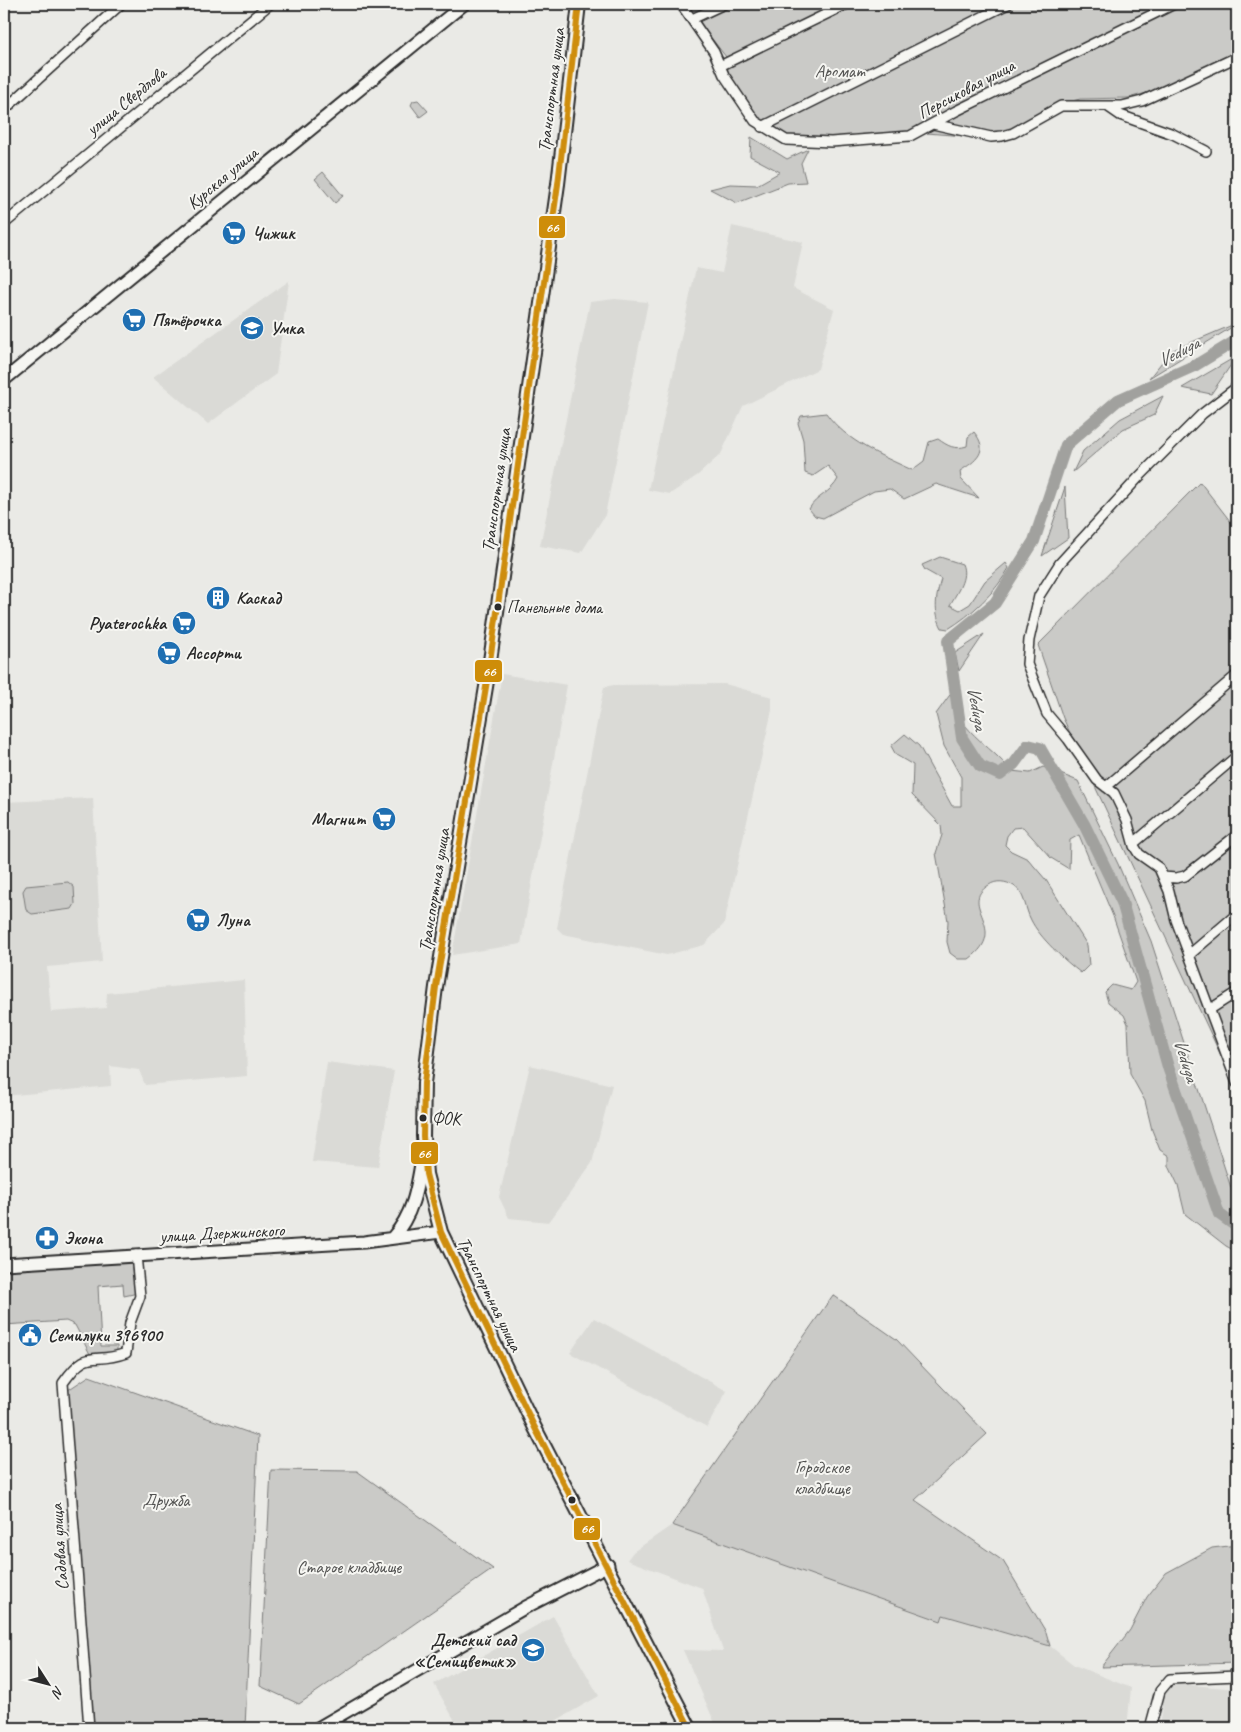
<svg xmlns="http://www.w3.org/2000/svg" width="1241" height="1732" font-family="Caveat,sans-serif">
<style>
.built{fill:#dadad6}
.green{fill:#cacac7;stroke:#7a7a79}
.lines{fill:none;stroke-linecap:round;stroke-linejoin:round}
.river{stroke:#a1a19e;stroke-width:12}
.minor-casing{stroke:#2b2b2b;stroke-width:12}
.tertiary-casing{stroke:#2b2b2b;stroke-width:15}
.secondary-casing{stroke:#2b2b2b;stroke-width:16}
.minor{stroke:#f6f6f2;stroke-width:9}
.tertiary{stroke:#f6f6f2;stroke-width:11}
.secondary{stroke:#f6f6f2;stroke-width:12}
.bus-1-casing{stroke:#f6f6f2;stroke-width:10}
.bus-1{stroke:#ce8d09;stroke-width:6}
.bus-dot{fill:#2b2b2b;stroke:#f6f6f2;stroke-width:2}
.labels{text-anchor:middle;stroke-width:4;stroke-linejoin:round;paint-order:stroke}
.bus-label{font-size:17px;fill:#2b2b2b;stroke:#f6f6f2;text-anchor:start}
.park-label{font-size:18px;fill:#535352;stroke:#f6f6f2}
.street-label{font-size:18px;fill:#2b2b2b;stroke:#f6f6f2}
.poi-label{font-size:18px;font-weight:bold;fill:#2b2b2b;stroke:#f6f6f2;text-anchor:start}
.water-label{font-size:19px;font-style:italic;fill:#545453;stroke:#f6f6f2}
.line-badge{stroke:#f6f6f2;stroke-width:2}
.badge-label{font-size:14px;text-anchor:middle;font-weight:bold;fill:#fff}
</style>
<rect width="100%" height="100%" fill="#eaeae6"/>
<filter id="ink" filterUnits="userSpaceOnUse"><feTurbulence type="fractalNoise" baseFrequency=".02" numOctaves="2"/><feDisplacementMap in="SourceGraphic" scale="10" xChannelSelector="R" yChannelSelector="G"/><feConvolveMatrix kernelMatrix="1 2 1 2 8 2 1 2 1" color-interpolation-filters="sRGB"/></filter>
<g filter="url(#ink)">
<path class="built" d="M732 226 803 242 793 288 834 309 818 369 743 406 721 454 698 475 670 494 648 490 696 268 722 273Z
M289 281 276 374 208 424 153 377Z
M615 299 648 302 605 515 581 553 540 546 590 302Z
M502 674 567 685 521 944 452 955Z
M725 684 772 697V710L724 924 704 945 667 955 563 934 557 928 604 687 614 685Z
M93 798 102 962 47 967 51 1012 106 1008 107 993 244 980 247 1076 145 1085 139 1070 110 1066 111 1086 4 1096V802Z
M327 1062 394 1071 378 1167 312 1162Z
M530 1065 612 1085 592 1163 549 1222 509 1218 499 1197Z
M594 1318 727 1391 707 1427 570 1353Z
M672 1525 940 1621 943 1615 1050 1646 1074 1665 1131 1688 1127 1728H717L683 1650 723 1651 702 1588 627 1560 633 1552Z
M553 1616 599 1696 543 1728H459L434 1684Z
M1170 1683 1237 1689V1728H1160L1165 1689Z"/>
<path class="green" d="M685 4H1237V53L1169 87 1128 98 1080 99 1060 104 1013 130 965 136 926 133 855 139 789 137 758 119 728 73 726 57Z
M418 100 428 111 420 117 411 105 413 101Z
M751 137 787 159 808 149 801 163 806 182 788 183 737 203 710 189 730 184 757 185 780 172 750 156Z
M323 172 343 196 335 203 315 179Z
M1237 323V324L1149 378 1171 351Z
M1237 356 1211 394 1182 388Z
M1163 396 1154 415 1123 429 1073 472 1083 451 1120 419Z
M826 413C847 442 880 455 912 470L924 461 929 442 938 439C948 446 954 450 967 446L968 437 974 432C990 451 976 461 960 471L961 479 979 498 936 484 904 499 890 489 874 491 823 518 815 516 809 509C816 496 831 493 838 479L828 466 813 476 805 473 803 440 798 423 801 416Z
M1200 482 1237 530V1090L1063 718 1038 645Z
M1065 487 1068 538 1042 556Z
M940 557 962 564C968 578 957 592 950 605L960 610 970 604 985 581 1006 563 1009 568C996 592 971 615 948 629L942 628C933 611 936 597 941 579L925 570 922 565Z
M984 634 959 671 955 653Z
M952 692C953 728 991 745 1011 771L1030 773 1043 767 1078 781 1118 864 1151 941 1234 1197 1237 1252 1226 1246 1185 1214 1178 1185 1169 1166V1156L1160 1150 1152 1130 1145 1101 1130 1074 1128 1024 1124 1015 1108 1002 1105 992 1112 985 1131 990 1136 982 1113 916 1079 835 1070 840 1069 869 1051 858 1023 827 1013 828 1007 836 1005 845 1011 851 1028 859 1046 880 1087 945 1089 965 1081 973C1065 961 1039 937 1031 920 1025 909 1025 893 1014 886 1006 881 996 880 989 885 956 905 1012 928 969 959H958L950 953 947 942 948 921 936 853 942 835 941 825 912 795 913 765 896 755 891 746 905 734 919 746 952 806H961V777L944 746 936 714Z
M68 882 74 887 75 904 72 909 32 914 26 910 23 891 26 886Z
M129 1260 135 1264 138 1293 124 1296 123 1284 98 1286 101 1346H117V1352L91 1356 75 1325 66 1321 4 1325V1267Z
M833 1295 896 1339 987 1434 915 1500 1003 1561 1046 1632 1050 1646 943 1615 941 1621 672 1525Z
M89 1376 258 1436 245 1728H94L68 1390Z
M271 1470 357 1471 493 1569 299 1704 260 1686Z
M1237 1545V1663L1101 1667 1130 1630 1147 1597 1166 1573 1212 1548Z"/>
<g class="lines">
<path class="river" d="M1237 340 1196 365 1118 400 1066 445 1034 541 995 603 948 641 962 738 980 766 1000 775 1014 764 1028 745 1040 748 1084 824 1122 902 1168 1067 1219 1214 1237 1227"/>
<g class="minor-casing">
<path id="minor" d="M681 4 714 52 724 75 755 121 786 140 831 142 910 136 956 111 1174 4
M692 19 724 4
M720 66 847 4
M1107 106 1120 115 1173 134 1206 151
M4 110 121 4
M933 124 991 137 1002 136 1013 133 1061 106H1122L1142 101 1237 57
M762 127 1008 4
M4 224 270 4
M1237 387 1202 414 1138 478 1060 563 1039 596 1029 640 1027 664 1047 714 1068 739 1097 780 1114 793 1127 820 1134 846 1139 854 1159 868 1169 891 1176 920 1237 1083
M1106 787 1237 675
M1134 843 1237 756
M1163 877 1176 878 1185 876 1237 835
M1189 955 1237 914
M1209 1010 1237 992
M89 1728 63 1383C90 1345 91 1366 126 1353L130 1323 140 1296 136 1255
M1150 1728 1160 1691 1170 1679 1237 1676"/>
</g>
<g class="tertiary-casing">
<path id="tertiary" d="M4 380 464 4
M392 1238C413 1215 417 1189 422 1158
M4 1264 364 1242 441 1232
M318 1728 526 1607 608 1565"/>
</g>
<g class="secondary-casing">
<path id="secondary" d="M579 4 558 184 488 675 436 987 424 1083 423 1136 426 1174 441 1232 535 1428 690 1728"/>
</g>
<use href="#minor" class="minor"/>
<use href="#tertiary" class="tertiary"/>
<use href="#secondary" class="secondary"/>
<g class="bus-1-casing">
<path id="bus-1" d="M579 4 558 184 488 675 436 987 424 1083 423 1136 426 1174 441 1232 535 1428 690 1728"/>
</g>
<use href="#bus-1" class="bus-1"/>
</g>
</g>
<defs>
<g id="supermarket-disc" transform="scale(1.25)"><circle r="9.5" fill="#1f6fb2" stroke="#f6f6f2"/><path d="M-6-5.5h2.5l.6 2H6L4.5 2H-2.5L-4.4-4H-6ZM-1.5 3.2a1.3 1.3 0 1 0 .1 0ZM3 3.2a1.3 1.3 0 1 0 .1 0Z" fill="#fff"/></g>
<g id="school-disc" transform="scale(1.25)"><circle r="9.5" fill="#1f6fb2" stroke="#f6f6f2"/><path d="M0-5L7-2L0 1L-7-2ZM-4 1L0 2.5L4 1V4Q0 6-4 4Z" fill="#fff"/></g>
<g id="building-disc" transform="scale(1.25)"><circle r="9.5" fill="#1f6fb2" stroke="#f6f6f2"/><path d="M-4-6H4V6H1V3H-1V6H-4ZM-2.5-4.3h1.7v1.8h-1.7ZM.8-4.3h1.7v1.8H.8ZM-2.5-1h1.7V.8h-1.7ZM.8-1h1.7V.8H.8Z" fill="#fff"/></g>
<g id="pharmacy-disc" transform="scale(1.25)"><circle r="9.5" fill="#1f6fb2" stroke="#f6f6f2"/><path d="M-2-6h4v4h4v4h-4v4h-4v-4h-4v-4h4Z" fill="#fff"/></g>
<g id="civic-disc" transform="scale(1.25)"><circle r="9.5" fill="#1f6fb2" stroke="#f6f6f2"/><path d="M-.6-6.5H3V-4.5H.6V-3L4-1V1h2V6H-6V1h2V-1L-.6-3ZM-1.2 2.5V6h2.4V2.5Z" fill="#fff"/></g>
</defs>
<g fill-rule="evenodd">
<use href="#supermarket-disc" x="234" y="233"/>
<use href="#supermarket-disc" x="134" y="320"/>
<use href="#school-disc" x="252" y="328"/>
<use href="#building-disc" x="218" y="598"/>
<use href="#supermarket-disc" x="184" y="623"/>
<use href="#supermarket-disc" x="169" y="653"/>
<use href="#supermarket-disc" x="384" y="819"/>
<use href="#supermarket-disc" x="198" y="920"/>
<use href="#pharmacy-disc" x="47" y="1238"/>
<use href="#civic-disc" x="30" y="1335"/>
<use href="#school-disc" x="533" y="1650"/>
</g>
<g class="bus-dot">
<circle cx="498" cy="607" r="4.5"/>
<circle cx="423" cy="1118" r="4.5"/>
<circle cx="572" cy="1500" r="4.5"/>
</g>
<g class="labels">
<g class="bus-label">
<text x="507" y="613">Панельные дома</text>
<text x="432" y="1124">ФОК</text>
</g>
<g class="park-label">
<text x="840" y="77">Аромат</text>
<text x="822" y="1473">Городское<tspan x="822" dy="21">кладбище</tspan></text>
<text x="166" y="1506">Дружба</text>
<text x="349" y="1573">Старое кладбище</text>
</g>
<g class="street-label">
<text transform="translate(966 89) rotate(-28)" y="6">Персиковая улица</text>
<text transform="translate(551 90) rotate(-83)" y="6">Транспортная улица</text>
<text transform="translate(126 101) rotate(-39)" y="6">улица Свердлова</text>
<text transform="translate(222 178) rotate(-40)" y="6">Курская улица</text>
<text transform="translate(496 490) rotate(-82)" y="6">Транспортная улица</text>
<text transform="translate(434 890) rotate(-81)" y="6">Транспортная улица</text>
<text transform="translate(222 1233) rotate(-3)" y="6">улица Дзержинского</text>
<text transform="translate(490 1294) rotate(64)" y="6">Транспортная улица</text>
<text transform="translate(59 1547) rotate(-94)" y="6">Садовая улица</text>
</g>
<g class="poi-label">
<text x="252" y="239">Чижик</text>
<text x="152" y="326">Пятёрочка</text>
<text x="270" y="334">Умка</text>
<text x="236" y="604">Каскад</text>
<text x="166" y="629" text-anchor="end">Pyaterochka</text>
<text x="186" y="659">Ассорти</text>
<text x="366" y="825" text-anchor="end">Магнит</text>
<text x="216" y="926">Луна</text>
<text x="64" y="1244">Экона</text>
<text x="48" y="1341">Семилуки 396900</text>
<text x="516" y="1646" text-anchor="end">Детский сад<tspan x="516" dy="21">«Семицветик»</tspan></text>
</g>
<g class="water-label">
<text transform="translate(1178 351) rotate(-27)" y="7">Veduga</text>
<text transform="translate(978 708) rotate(80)" y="7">Veduga</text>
<text transform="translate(1187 1060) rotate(73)" y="7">Veduga</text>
</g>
</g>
<g class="line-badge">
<rect x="538" y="215" width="28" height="24" rx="5" fill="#ce8d09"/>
<rect x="474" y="659" width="29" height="24" rx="5" fill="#ce8d09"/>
<rect x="410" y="1141" width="29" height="24" rx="5" fill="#ce8d09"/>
<rect x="573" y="1517" width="28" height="24" rx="5" fill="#ce8d09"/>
</g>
<g class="badge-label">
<text x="552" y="232">66</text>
<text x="489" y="676">66</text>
<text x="424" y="1158">66</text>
<text x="587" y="1533">66</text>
</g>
<rect width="1241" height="1732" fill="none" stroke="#f6f6f2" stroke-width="20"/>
<rect x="10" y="10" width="1221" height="1712" fill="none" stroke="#2b2b2b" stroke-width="2" filter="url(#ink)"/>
<g transform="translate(48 1684) rotate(126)" stroke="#f6f6f2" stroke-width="4" paint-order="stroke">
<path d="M0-4L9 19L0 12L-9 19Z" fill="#2b2b2b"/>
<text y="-8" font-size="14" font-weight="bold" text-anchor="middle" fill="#2b2b2b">N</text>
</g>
</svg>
